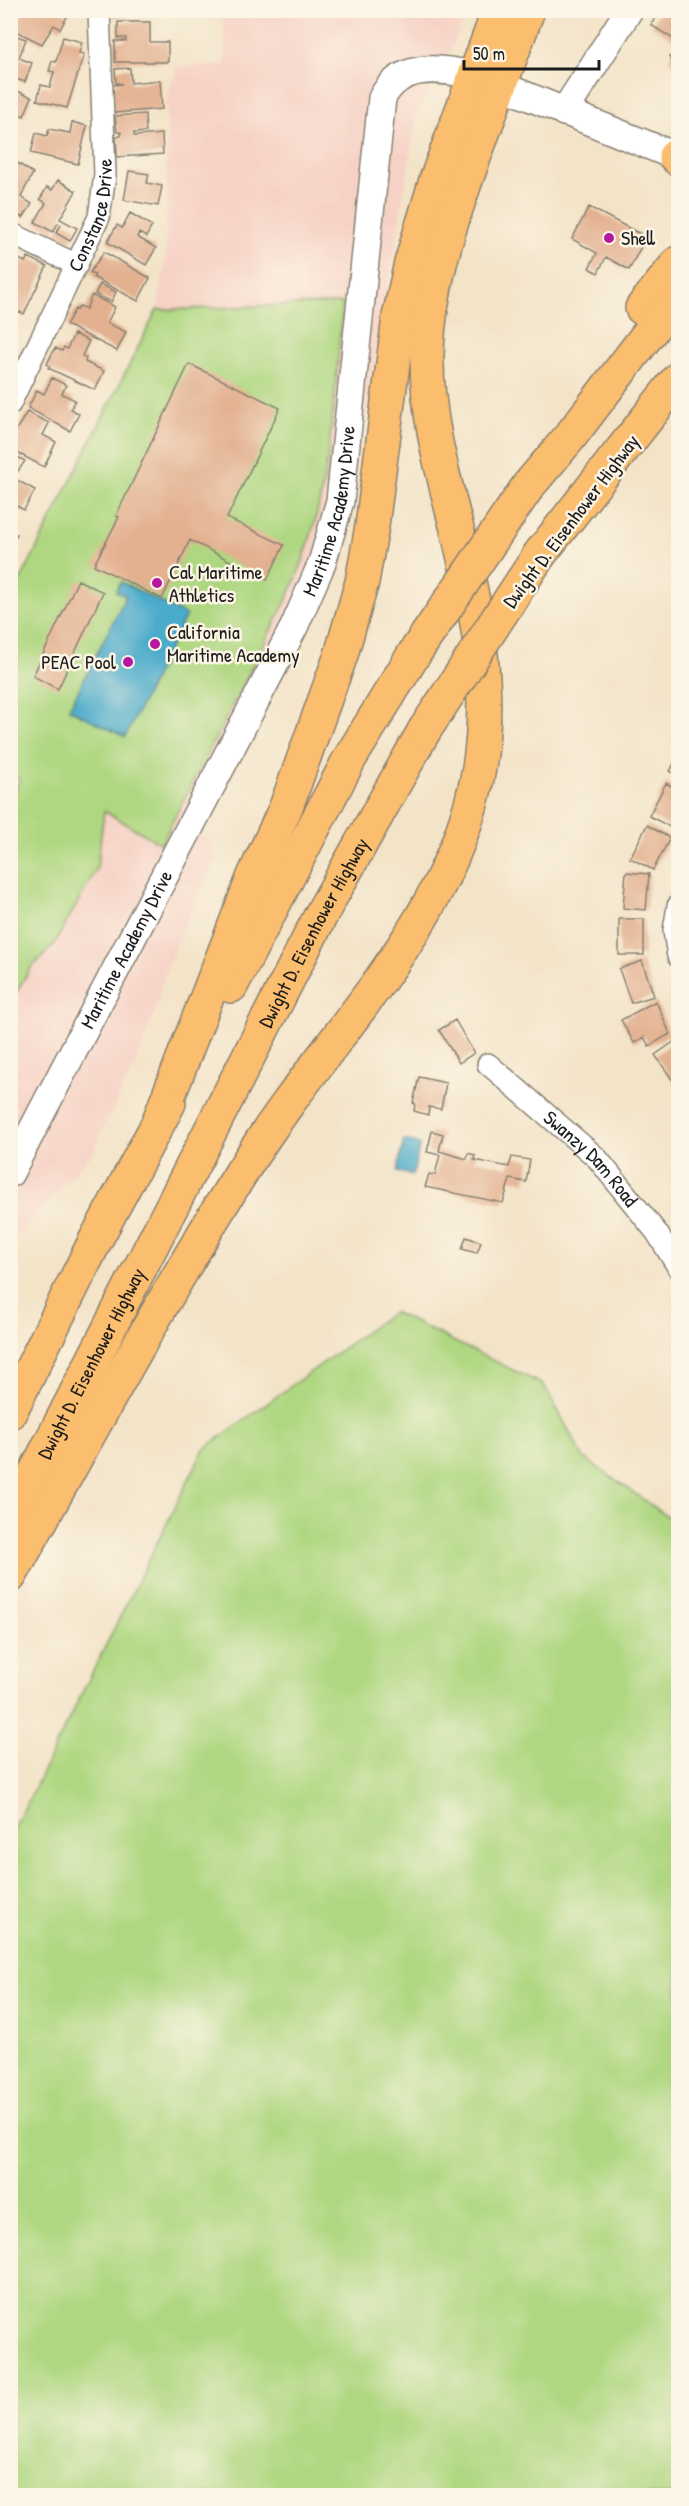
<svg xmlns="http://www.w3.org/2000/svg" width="689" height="2506" font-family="'Patrick Hand',sans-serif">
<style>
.built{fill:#f6d1c5}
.green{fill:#afd781;stroke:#667a4e;stroke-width:1.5}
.water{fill:#4cabcb;stroke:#346474;stroke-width:1.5}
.building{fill:#e3b190}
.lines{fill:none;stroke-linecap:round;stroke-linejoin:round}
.minor-casing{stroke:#888072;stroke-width:24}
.tertiary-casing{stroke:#888072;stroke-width:30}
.primary-casing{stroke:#888072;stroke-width:36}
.motorway-casing{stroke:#888072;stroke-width:36}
.minor{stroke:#fff;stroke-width:21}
.tertiary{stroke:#fff;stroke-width:27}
.primary{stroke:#fbbd6e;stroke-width:33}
.motorway{stroke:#fbbd6e;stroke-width:33}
.motorway-bridge-casing{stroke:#888072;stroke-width:36;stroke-linecap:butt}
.motorway-bridge{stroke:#fbbd6e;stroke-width:33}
.poi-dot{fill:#b5179e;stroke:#fcf5e5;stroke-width:2}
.labels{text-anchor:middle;stroke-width:5;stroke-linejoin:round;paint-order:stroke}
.street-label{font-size:20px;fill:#1c1c1c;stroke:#fcf5e5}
.poi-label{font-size:20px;fill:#1c1c1c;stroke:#fcf5e5;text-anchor:start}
</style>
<rect width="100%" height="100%" fill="#fcf5e5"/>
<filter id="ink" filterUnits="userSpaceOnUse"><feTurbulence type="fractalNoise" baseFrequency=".0167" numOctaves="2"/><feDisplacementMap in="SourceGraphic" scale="12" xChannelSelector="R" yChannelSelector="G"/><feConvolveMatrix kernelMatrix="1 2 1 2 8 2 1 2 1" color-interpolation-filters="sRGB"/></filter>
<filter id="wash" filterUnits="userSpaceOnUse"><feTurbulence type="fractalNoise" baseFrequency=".008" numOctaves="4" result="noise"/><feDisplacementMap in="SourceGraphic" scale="24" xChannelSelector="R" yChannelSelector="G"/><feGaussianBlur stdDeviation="1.35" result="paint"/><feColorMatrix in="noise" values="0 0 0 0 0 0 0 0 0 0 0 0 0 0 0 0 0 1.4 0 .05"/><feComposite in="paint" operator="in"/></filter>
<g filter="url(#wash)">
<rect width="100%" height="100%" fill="#f3e3c7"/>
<path class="built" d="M223 11H467L452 48 418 111 342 548 318 609 200 837H208L213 842 216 850 213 866 195 899 166 970 152 1020 134 1066 92 1154 11 1242 10 808 19 779 10 772V599L157 310 166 255 167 96 177 67 225 64Z"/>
<path class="green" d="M343 303C333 406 332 504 287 599L161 844 104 811 97 868 53 946 30 969 11 1001 10 808 19 779 10 772 11 599 157 310Z
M393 1312 544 1385 583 1457 678 1524V2495H11V1835L204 1449Z"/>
<path class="water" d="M121 582 186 615 125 737 69 709 126 596 116 591Z
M404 1140 420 1144 413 1175 397 1172Z"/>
<g id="blocks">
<path class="building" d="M10 10H60L68 15 60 29 54 25 42 44 10 28Z
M113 10H165V13L114 17Z
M660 10H678V42L651 25Z
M118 22H150V42H168V62H115V41H126V38H118Z
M10 34 26 39 19 58 32 63 25 82 10 77Z
M63 37 82 42 79 53 84 54 67 108 37 100 41 85 50 87 54 72 49 71 52 61 56 62Z
M678 52V75L669 57Z
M130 68 131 83 160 80 162 109 114 113 111 85 122 84 116 83 115 69Z
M10 88 32 97 24 116 14 112 13 115 10 114Z
M145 114 146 132 134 133V136L162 134 163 154 117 157 116 137 121 136V132H117L115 116Z
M72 122 87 126 78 164 31 153 36 133 47 136 49 129 70 133Z
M10 158 33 173 21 197 32 204 23 218 10 210 18 197 13 194 10 198Z
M129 171 149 174 147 183 162 186 158 206 124 200Z
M58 180 76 191 60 219 77 228 70 241 56 233 61 225 58 223 53 232 35 222 46 203 40 199 47 187 52 190Z
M589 207 646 237 629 270 606 257 598 273 589 268 597 253 572 239Z
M130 213 152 226 146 237 139 233 137 237 156 248 146 265 107 242 117 225 122 228Z
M104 252 150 278 138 301 93 277 95 275 90 272Z
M10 255 25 262 28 257 47 266 24 314 10 308V294L17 279 10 276Z
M100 284 116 292 111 302 95 294Z
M92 295 115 307 107 323 126 332 117 351 66 325 75 309 77 310 80 306 86 309Z
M74 334 89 341 82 356 86 358 85 362 104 371 95 390 48 368 50 366 47 364 55 348 62 351 64 347 67 349Z
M189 364 280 408 227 518 284 545 267 580 190 540 162 599 94 565 119 517 116 516Z
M52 378 66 385 62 394 75 400 71 409 79 414 70 431 28 408 37 390 44 394Z
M27 412 49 423 43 435 56 442 44 467 10 449V440Z
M12 454 25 461 13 478 35 490 24 510 10 502Z
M10 531 17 534 10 546Z
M78 580 103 592 58 689 33 676Z
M678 756V776L670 771Z
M666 783 678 790V810L670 827 649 816Z
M647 825 670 838 653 870 630 858Z
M626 872 649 874 646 910 623 908Z
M619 919H644V955H619Z
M642 961 654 996 631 1003 619 969Z
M656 1001 670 1034 649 1046 644 1037 634 1043 621 1020Z
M455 1020 474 1053 459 1063 439 1030Z
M675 1041 678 1046V1083L676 1085 655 1055Z
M419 1077 446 1083 441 1109 429 1107 428 1115 414 1111 415 1103H413Z
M432 1131 443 1134 439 1151 467 1159 468 1153 475 1155 474 1160 509 1167 512 1157 530 1160 526 1182 510 1179 503 1203 425 1187 429 1174 435 1175 440 1155 427 1152Z
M466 1237 481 1242 477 1253 462 1249Z"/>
</g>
</g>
<g filter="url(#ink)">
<use href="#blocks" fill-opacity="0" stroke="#888072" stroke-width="1.5"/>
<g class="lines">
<g class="minor-casing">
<g id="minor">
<path d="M10 233 77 265"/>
<path id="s1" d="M10 404 99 217 105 175 99 10"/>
<path d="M678 906 674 931 678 956"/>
<path id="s2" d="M488 1064 597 1158 657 1233 678 1267"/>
</g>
</g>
<g class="tertiary-casing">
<g id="tertiary">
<path d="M564 112 629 10"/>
<path id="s3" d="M10 1173 294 627 322 563 340 501 382 98C401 61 440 69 475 75L675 156 678 152"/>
</g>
</g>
<g class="primary-casing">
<path id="primary" d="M475 75 499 10
M500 86 528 10"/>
</g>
<g class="motorway-casing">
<g id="motorway">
<path d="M675 156 678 159"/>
<path d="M642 308 678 263"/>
<path d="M529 485 569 438 678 295"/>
<path d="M540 554 678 379"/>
<path d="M231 986 350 758 414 654"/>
<path d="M158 1123 254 876 286 807 341 655 362 582 372 526 399 317 411 263 436 180 475 75"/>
<path d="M10 1412 95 1241 169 1103"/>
<path id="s4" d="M10 1522 323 911 424 731"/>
<path d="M10 1576C88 1437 163 1296 248 1162 328 1034 453 923 479 768 492 688 477 610 458 533 443 475 426 415 427 355 429 262 470 172 500 86"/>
</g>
</g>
<use href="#minor" class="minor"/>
<use href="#tertiary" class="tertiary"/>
<use href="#primary" class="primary"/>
<use href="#motorway" class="motorway"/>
<g class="motorway-bridge-casing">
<path id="motorway-bridge" d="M414 654 529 485
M424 731 540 554"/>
</g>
<use href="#motorway-bridge" class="motorway-bridge"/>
</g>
</g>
<g class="poi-dot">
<circle cx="609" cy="238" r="6"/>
<circle cx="157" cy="583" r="6"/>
<circle cx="155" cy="644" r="6"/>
<circle cx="128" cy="662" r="6"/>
</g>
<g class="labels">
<g class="street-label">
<text dy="7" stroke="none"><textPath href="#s1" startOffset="207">Constance Drive</textPath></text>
<text dy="7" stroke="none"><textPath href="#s3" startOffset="738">Maritime Academy Drive</textPath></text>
<text transform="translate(571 521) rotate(-53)" y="7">Dwight D. Eisenhower Highway</text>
<text dy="7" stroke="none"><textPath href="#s4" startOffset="663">Dwight D. Eisenhower Highway</textPath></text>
<text dy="7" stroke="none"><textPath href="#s3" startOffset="252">Maritime Academy Drive</textPath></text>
<text dy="7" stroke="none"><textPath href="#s2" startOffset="140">Swanzy Dam Road</textPath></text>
<text dy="7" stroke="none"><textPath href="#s4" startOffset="178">Dwight D. Eisenhower Highway</textPath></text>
</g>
<g class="poi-label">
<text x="621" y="245">Shell</text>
<text x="169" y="579">Cal Maritime<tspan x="169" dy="23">Athletics</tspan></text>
<text x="167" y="639">California<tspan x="167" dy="23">Maritime Academy</tspan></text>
<text x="116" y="669" text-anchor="end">PEAC Pool</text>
</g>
</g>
<rect width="689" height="2506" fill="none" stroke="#fcf5e5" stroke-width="36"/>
<path d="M464 60v9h135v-9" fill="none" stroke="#1c1c1c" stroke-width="3"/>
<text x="473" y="60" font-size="18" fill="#1c1c1c" stroke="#fcf5e5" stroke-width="4.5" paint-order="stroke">50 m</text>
</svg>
